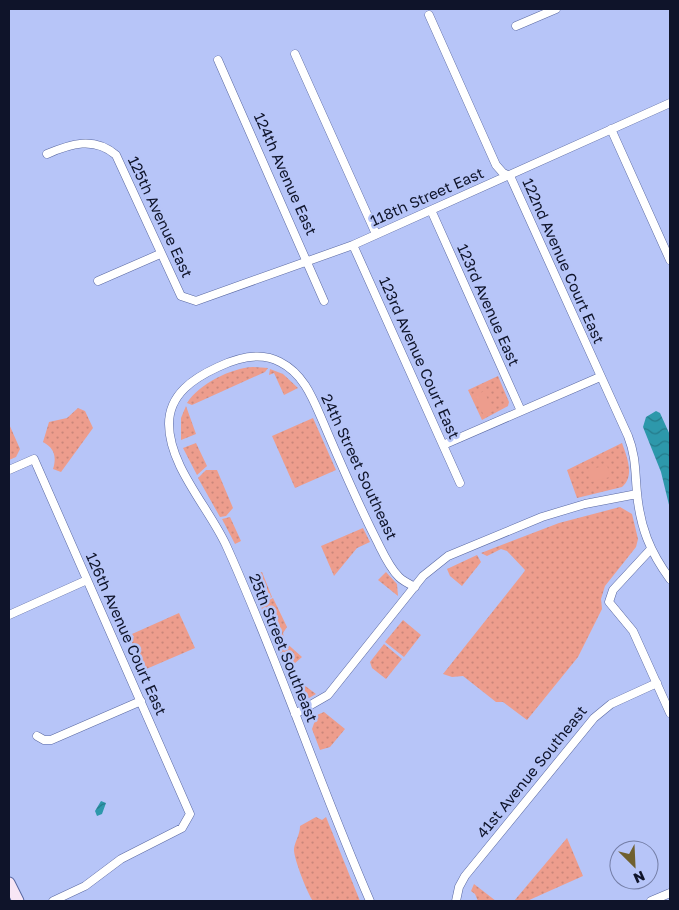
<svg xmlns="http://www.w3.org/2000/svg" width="679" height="910" font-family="'Golos Text',sans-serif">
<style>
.grass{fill:url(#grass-dots)}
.garden{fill:#ed9d8d}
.water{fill:url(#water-waves)}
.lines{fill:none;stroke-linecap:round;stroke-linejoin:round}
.minor-casing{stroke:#5968a1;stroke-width:9}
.secondary-casing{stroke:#5968a1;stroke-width:13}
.minor{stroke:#fff;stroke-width:8}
.secondary{stroke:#f8e6f5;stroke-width:11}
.labels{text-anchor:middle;stroke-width:5;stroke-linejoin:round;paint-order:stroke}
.street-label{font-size:15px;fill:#0f142a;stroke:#b7c5f8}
</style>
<defs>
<pattern id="grass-dots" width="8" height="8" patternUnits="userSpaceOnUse" patternTransform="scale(1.25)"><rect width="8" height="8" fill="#ed9d8d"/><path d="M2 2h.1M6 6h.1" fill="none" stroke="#ca867a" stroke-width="1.8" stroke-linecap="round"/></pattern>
<pattern id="water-waves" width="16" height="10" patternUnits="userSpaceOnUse" patternTransform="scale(1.25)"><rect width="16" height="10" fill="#2d98ab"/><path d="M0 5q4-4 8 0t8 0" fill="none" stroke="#257b8b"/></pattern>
</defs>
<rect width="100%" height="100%" fill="#b7c5f8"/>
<path class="grass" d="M253 367 268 368 265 372 192 405 187 403C199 384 231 368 253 367Z
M270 369 283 374 298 388 284 395 274 373 269 375Z
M498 376 509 402 508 406 482 420 468 390Z
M186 406 196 434 181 440V418Z
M78 408 85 411 93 428 61 472 53 469C57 456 54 448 43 442L49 422 67 418Z
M313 418 336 470 295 488 272 436Z
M9 424 20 449 16 457 9 460Z
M196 443 207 466 197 475 183 448Z
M622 443C627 457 635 476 622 487L577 498 567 470Z
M206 470H217L233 508 226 516 220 517 198 478Z
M620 507 632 514 638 539 636 547 605 586 601 599 602 609 578 657 527 720 503 702H496L463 676 452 677 443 674 524 572 525 570 507 551 501 549 487 556 481 553 559 523Z
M230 517 241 541 235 544 222 519Z
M363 528 370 542 357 548 334 576 321 546Z
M477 555 481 562 462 586 450 576 447 569Z
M262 572 272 597 260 604 249 578Z
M386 572 397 584 398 596 378 580Z
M273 598 287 627 283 633 284 637 275 641 261 607 263 603Z
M179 613 195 648 144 670 130 639 134 637 132 634Z
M403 620 421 635 404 657 385 642Z
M283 640 302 657 287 670 276 642Z
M384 644 402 659 386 679 372 668 370 662Z
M298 676 300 682 316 694 309 698 296 692 291 679Z
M324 712 345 729 330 747 320 750 312 729 317 715Z
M316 817 322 820 326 817 360 901H313C308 895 293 857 294 849 295 841 300 835 300 826Z
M567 838 583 876 527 901H514Z
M474 884 496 901H478L475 894 471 891Z"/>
<path class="garden" d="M484 391 493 411 484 416 475 396Z
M607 465 610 477 591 482 588 470Z"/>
<path class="water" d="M656 411 660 413 670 435V509L661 472 643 427 646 417Z
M101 801 106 803 102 814 97 816 95 811Z"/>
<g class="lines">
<g class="minor-casing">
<path id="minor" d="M429 15 496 165 503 173 510 176 628 436C636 456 635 472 637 493 640 527 650 552 670 579
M516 26 556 9
M295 54 376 234
M218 60 324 301
M611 129 670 260
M47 154C70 144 94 136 116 155L181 296 196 301 353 245 670 103
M431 210 521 411
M353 245 460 483
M98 281 160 254
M443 445 600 377
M9 470 34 459 190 814 182 828 121 859 85 886 53 901
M650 550 613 590 609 602 633 631 670 713
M9 615 87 580
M295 714 328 695 423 576 448 556 542 517 585 504 637 494
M37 736 44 740H51L141 701
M370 901C319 784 279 662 226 545 209 508 169 466 169 424 169 394 194 378 218 367 237 358 260 351 280 362 304 374 313 399 323 422 340 462 357 502 377 541 383 553 389 567 399 577 403 581 409 584 415 587
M456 901 459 887 465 876 594 718 611 704 657 683
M651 901 670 893"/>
</g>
<g class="secondary-casing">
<path id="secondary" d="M9 883 18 901"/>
</g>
<use href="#minor" class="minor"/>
<use href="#secondary" class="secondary"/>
</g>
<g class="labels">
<g class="street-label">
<text transform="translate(285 174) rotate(66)" y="5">124th Avenue East</text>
<text transform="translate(427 197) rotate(-24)" y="5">118th Street East</text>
<text transform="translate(160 217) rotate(65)" y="5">125th Avenue East</text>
<text transform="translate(563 261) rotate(66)" y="5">122nd Avenue Court East</text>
<text transform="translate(488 305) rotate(66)" y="5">123rd Avenue East</text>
<text transform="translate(419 358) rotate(66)" y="5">123rd Avenue Court East</text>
<text transform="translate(359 467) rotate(65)" y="5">24th Street Southeast</text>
<text transform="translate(126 634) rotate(66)" y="5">126th Avenue Court East</text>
<text transform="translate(283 648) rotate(68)" y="5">25th Street Southeast</text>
<text transform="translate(532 772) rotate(-51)" y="5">41st Avenue Southeast</text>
</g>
</g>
<rect width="679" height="910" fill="none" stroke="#0f142a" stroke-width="20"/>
<g transform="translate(634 865) rotate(156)"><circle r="24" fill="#b7c5f8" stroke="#747ea6"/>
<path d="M0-4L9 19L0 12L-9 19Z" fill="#70602e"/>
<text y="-8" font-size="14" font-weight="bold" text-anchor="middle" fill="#0f142a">N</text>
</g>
</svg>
